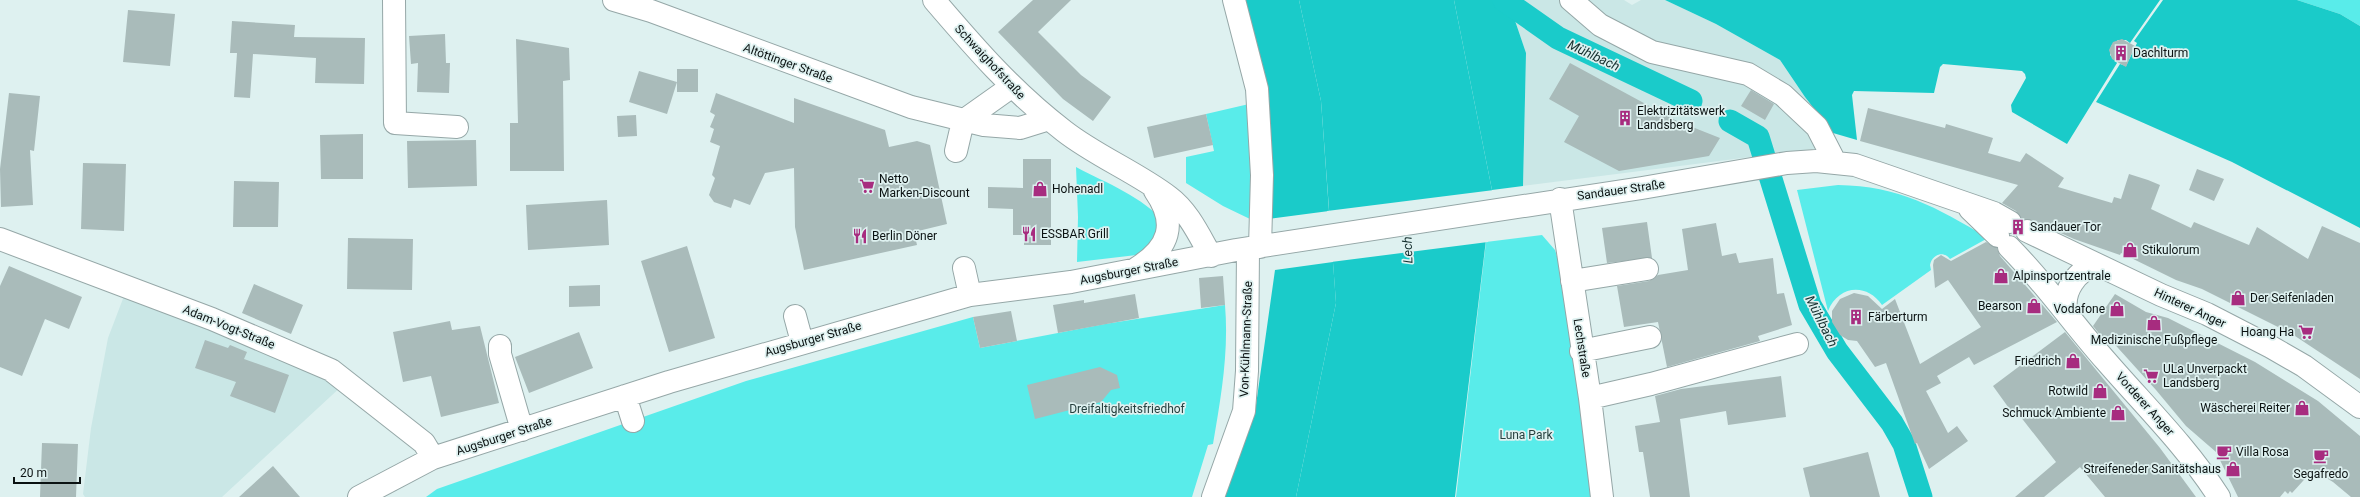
<svg xmlns="http://www.w3.org/2000/svg" width="2360" height="497" font-family="Roboto,sans-serif">
<style>
.built{fill:#cae7e6}
.green{fill:#59ecea}
.forest{fill:#1acbc9}
.water{fill:#1acbca}
.pier{fill:#def1f0}
.lines{fill:none;stroke-linecap:round;stroke-linejoin:round}
.canal{stroke:#1acbca;stroke-width:23}
.building{fill:#a9bbba}
.minor-casing{stroke:#95a7a7;stroke-width:24}
.minor{stroke:#fff;stroke-width:22}
.labels{text-anchor:middle;stroke-width:3.5;stroke-linejoin:round;paint-order:stroke}
.poi-label{font-size:12px;fill:#0b1212;stroke:#def1f0;text-anchor:start}
.street-label{font-size:12px;fill:#0b1212;stroke:#def1f0}
.park-label{font-size:12px;fill:#26403f;stroke:#def1f0}
.water-label{font-size:13px;font-style:italic;fill:#16302f;stroke:#def1f0}
</style>
<rect width="100%" height="100%" fill="#def1f0"/>
<path class="built" d="M1508 0H1624L1632 5 1641 0H1665L1716 24 1780 60 1805 97 1833 133 1836 146 1523 186 1526 53Z
M124 296 344 384 222 497H85L83 494 91 428 108 338Z"/>
<path class="green" d="M2297 0H2360V26L2340 14Z
M1249 104 1254 155 1250 219 1223 206 1186 183V157L1214 151 1206 114Z
M1076 167C1108 184 1142 196 1166 224L1145 254 1077 262 1078 217Z
M1838 185C1899 186 1936 207 1988 238L1950 259C1943 250 1932 255 1930 265L1931 270 1882 305C1866 282 1838 286 1828 311L1797 190Z
M1542 235 1555 250 1566 285 1596 497H1456L1486 242Z
M1225 305C1229 352 1221 397 1213 444L1208 445 1192 497H426L437 489 746 381 973 317 980 348 1105 324Z"/>
<path class="forest" d="M1241 0H1299L1321 101 1329 211 1268 219Z
M1454 0H1508L1526 53 1523 186 1492 190Z
M1665 0H2160L2130 43 2126 40H2118L2111 46 2110 55 2117 63 2067 144 2012 112 2011 105 2026 78 2025 74 2022 71 1943 64 1940 67 1934 93 1854 91 1852 95 1857 140 1833 133 1805 97 1780 60 1716 24Z
M2163 0H2297L2340 14 2360 26V228L2232 162 2096 102 2120 64 2126 66 2137 43 2134 41Z
M1333 262 1336 303 1296 497H1218L1225 477 1255 412 1275 270Z"/>
<path class="water" d="M1299 0H1454L1492 190 1455 497H1296L1336 303 1321 101Z"/>
<path class="pier" d="M1494 190 1488 242 1331 262 1327 211Z"/>
<g class="lines">
<path class="canal" d="M1504 0 1558 38 1691 101
M1730 121 1758 137 1810 305 1837 351 1892 423 1904 444 1921 497"/>
</g>
<path class="building" d="M1033 0H1071L1038 32 1081 75 1111 97 1093 121 1063 99 998 32Z
M128 10 175 14 170 66 123 62Z
M232 21 295 25 294 37 365 38 364 84 315 83 316 58 253 54 250 98 234 97 237 53H230Z
M445 34 446 63H450L449 93 417 92 418 63 411 64 409 36Z
M516 39 569 48 570 80 563 81 564 171H510V123H518Z
M2122 39 2135 46 2126 67 2112 59 2109 50 2113 42Z
M1570 63 1677 121 1720 138 1709 156 1619 171 1564 142 1579 116 1549 99Z
M677 69H698V92H677Z
M639 71 677 82 667 114 629 102Z
M1751 90 1774 104 1765 120 1741 106Z
M9 93 40 96 34 151 30 150 33 205 1 207 0 169Z
M716 93 794 123V98L885 130 889 147 917 141 930 145 947 224 914 232 917 245 804 270 795 227 794 168 765 173 750 205 734 199 731 208 714 202 709 195 715 178 712 175 720 146 710 142 714 129 710 127 715 115 710 112Z
M1868 108 1945 128 1946 124 1993 138 1988 153 2020 162 2026 153 2064 178 2058 187 2112 203 2114 197 2121 199 2129 174 2148 180 2160 185 2151 209 2191 228 2194 222 2249 245 2257 227 2308 259 2322 226 2360 243V379L2292 334 2202 289 2176 280 2121 253 2120 255 2074 239 2032 220H2022L2016 211 2002 203 2018 185 1860 141Z
M1206 114 1213 145 1154 158 1147 127Z
M636 115 637 136 618 137 617 116Z
M363 134V179H321L320 135Z
M476 140 477 186 408 188 407 141Z
M1023 159H1051V245H1024V235H1013V209L988 208V187L1023 188Z
M83 163 126 164 124 231 81 229Z
M2197 169 2224 179 2214 201 2189 190Z
M234 181 279 182 278 227H233Z
M607 200 609 245 528 250 526 205Z
M1647 222 1652 258 1607 263 1602 228Z
M1716 223 1722 256 1736 253 1739 263 1773 258 1777 294 1784 293 1792 325 1758 336 1760 341 1667 367 1658 322 1624 327 1617 286 1649 281 1658 275 1688 270 1682 229Z
M348 238 413 239 412 290 347 289Z
M1986 242 1997 248 2000 256 2057 322 1974 365 1969 357 1937 376 1941 383 1926 391 1948 433 1957 426 1968 441 1929 469 1917 443 1915 444 1886 363 1875 367 1857 341 1848 340 1840 335 1832 322V311L1840 299 1854 293 1868 296 1882 309 1895 299 1920 364 1981 327 1948 280 1935 288 1933 265 1934 260 1941 255 1951 261Z
M687 246 715 338 669 352 641 261Z
M9 266 82 297 69 329 45 319 22 376 0 367V286Z
M1223 276 1225 305 1201 308 1199 278Z
M254 284 303 305 291 334 242 313Z
M600 285V306L569 307V286Z
M1135 294 1139 318 1058 333 1053 305 1084 300V303Z
M2115 294 2146 312 2168 318 2255 362 2318 401 2360 436V497H2351L2333 482 2313 470 2292 493 2290 491 2288 494 2285 491 2280 497H2238L2216 452 2186 426 2156 390 2109 338 2105 341 2093 326Z
M1011 311 1017 341 980 348 973 317Z
M450 321 452 330 480 326 499 403 441 417 431 376 403 382 393 332Z
M579 332 593 368 529 393 515 357Z
M2065 332 2160 448 2196 497H2105L2080 467 2044 497H2015L2056 462 2020 416 2016 418 1993 386Z
M205 340 228 348 230 345 247 352 244 359 289 375 275 413 230 396 236 382 195 368Z
M1100 367 1117 375 1120 388 1111 390 1101 402 1035 419 1027 385Z
M1781 376 1786 417 1728 425 1726 411 1680 419 1690 497H1650L1643 452H1639L1635 426 1660 422 1655 396 1681 389Z
M42 443 78 444 76 497H40Z
M1868 452 1880 497H1810L1803 468Z
M273 466 300 497H239Z"/>
<g class="lines">
<g class="minor-casing">
<path id="minor" d="M394 0 395 123 457 127
M614 0 651 11 911 107 984 125 1020 128 1049 119
M934 0C975 48 1013 92 1064 131 1096 156 1136 172 1169 197 1188 211 1199 235 1211 256
M1234 0 1257 89 1262 175 1260 247
M1571 0 1600 25 1652 52 1748 74 1783 95 1817 127 1835 162
M963 121 1011 87
M956 151 963 121
M1560 199 1590 398 1602 497
M1970 209 1998 236
M2027 231 2161 295 2207 314 2271 347 2304 366 2360 407
M0 239 212 319 331 370 424 443 433 458
M2009 247C2045 283 2073 324 2106 361 2145 406 2187 447 2219 497
M964 268 970 295
M1137 268C1169 248 1178 224 1155 191
M1572 281 1647 269
M2067 313C2061 292 2077 269 2098 265
M795 316 802 342
M500 346V354L522 430
M1581 351 1650 337
M625 396 633 421
M1590 398 1651 384 1797 344
M359 497 433 458 669 382 970 295 1071 282 1236 250 1642 188 1787 163 1816 161 1855 165 1994 213 2010 222
M1213 497 1244 411 1247 371 1248 249"/>
</g>
<use href="#minor" class="minor"/>
</g>
<defs>
<g id="building-bare" transform="scale(1.2)"><path d="M-4-6H4V6H1V3H-1V6H-4ZM-2.5-4.3h1.7v1.8h-1.7ZM.8-4.3h1.7v1.8H.8ZM-2.5-1h1.7V.8h-1.7ZM.8-1h1.7V.8H.8Z" fill="#a72c7f" stroke="#def1f0" stroke-width="2.5" paint-order="stroke"/></g>
<g id="supermarket-bare" transform="scale(1.2)"><path d="M-6-5.5h2.5l.6 2H6L4.5 2H-2.5L-4.4-4H-6ZM-1.5 3.2a1.3 1.3 0 1 0 .1 0ZM3 3.2a1.3 1.3 0 1 0 .1 0Z" fill="#a72c7f" stroke="#def1f0" stroke-width="2.5" paint-order="stroke"/></g>
<g id="shop-bare" transform="scale(1.2)"><path d="M-5-2.5h2.3a2.7 3.5 0 0 1 5.4 0H5L5.5 6h-11ZM-1.5-2.5h3a1.5 2.3 0 0 0-3 0Z" fill="#a72c7f" stroke="#def1f0" stroke-width="2.5" paint-order="stroke"/></g>
<g id="restaurant-bare" transform="scale(1.2)"><path d="M-5-6h1v4h1v-4h1v4h1v-4h1v5L-1.5 .5V6h-2V.5L-5-1ZM5-6V6H3V1.5H1.5Q1.5-4 5-6Z" fill="#a72c7f" stroke="#def1f0" stroke-width="2.5" paint-order="stroke"/></g>
<g id="cafe-bare" transform="scale(1.2)"><path d="M-5.5-4.5H6V0H3Q3 3.5 0 3.5H-2.5Q-5.5 3.5-5.5 0ZM3-3.2v2h1.7v-2ZM-6 4.5H4V6H-6Z" fill="#a72c7f" stroke="#def1f0" stroke-width="2.5" paint-order="stroke"/></g>
</defs>
<g fill-rule="evenodd">
<use href="#building-bare" x="2121" y="53"/>
<use href="#building-bare" x="1625" y="118"/>
<use href="#supermarket-bare" x="867" y="186"/>
<use href="#shop-bare" x="1040" y="189"/>
<use href="#building-bare" x="2018" y="227"/>
<use href="#restaurant-bare" x="1029" y="234"/>
<use href="#restaurant-bare" x="860" y="236"/>
<use href="#shop-bare" x="2130" y="250"/>
<use href="#shop-bare" x="2001" y="276"/>
<use href="#shop-bare" x="2238" y="298"/>
<use href="#shop-bare" x="2034" y="306"/>
<use href="#shop-bare" x="2117" y="309"/>
<use href="#building-bare" x="1856" y="317"/>
<use href="#shop-bare" x="2154" y="323"/>
<use href="#supermarket-bare" x="2306" y="332"/>
<use href="#shop-bare" x="2073" y="361"/>
<use href="#supermarket-bare" x="2151" y="376"/>
<use href="#shop-bare" x="2100" y="391"/>
<use href="#shop-bare" x="2302" y="408"/>
<use href="#shop-bare" x="2118" y="413"/>
<use href="#cafe-bare" x="2224" y="452"/>
<use href="#cafe-bare" x="2321" y="456"/>
<use href="#shop-bare" x="2233" y="469"/>
</g>
<g class="labels">
<g class="poi-label">
<text x="2133" y="57">Dachlturm</text>
<text x="1637" y="115">Elektrizitätswerk<tspan x="1637" dy="14">Landsberg</tspan></text>
<text x="879" y="183">Netto<tspan x="879" dy="14">Marken-Discount</tspan></text>
<text x="1052" y="193">Hohenadl</text>
<text x="2030" y="231">Sandauer Tor</text>
<text x="1041" y="238">ESSBAR Grill</text>
<text x="872" y="240">Berlin Döner</text>
<text x="2142" y="254">Stikulorum</text>
<text x="2013" y="280">Alpinsportzentrale</text>
<text x="2250" y="302">Der Seifenladen</text>
<text x="2022" y="310" text-anchor="end">Bearson</text>
<text x="2105" y="313" text-anchor="end">Vodafone</text>
<text x="1868" y="321">Färberturm</text>
<text x="2294" y="336" text-anchor="end">Hoang Ha</text>
<text x="2154" y="344" text-anchor="middle">Medizinische Fußpflege</text>
<text x="2061" y="365" text-anchor="end">Friedrich</text>
<text x="2163" y="373">ULa Unverpackt<tspan x="2163" dy="14">Landsberg</tspan></text>
<text x="2088" y="395" text-anchor="end">Rotwild</text>
<text x="2290" y="412" text-anchor="end">Wäscherei Reiter</text>
<text x="2106" y="417" text-anchor="end">Schmuck Ambiente</text>
<text x="2236" y="456">Villa Rosa</text>
<text x="2221" y="473" text-anchor="end">Streifeneder Sanitätshaus</text>
<text x="2321" y="478" text-anchor="middle">Segafredo</text>
</g>
<g class="street-label">
<text transform="translate(990 62) rotate(47)" y="4">Schwaighofstraße</text>
<text transform="translate(788 63) rotate(20)" y="4">Altöttinger Straße</text>
<text transform="translate(1621 190) rotate(-8)" y="4">Sandauer Straße</text>
<text transform="translate(1129 271) rotate(-11)" y="4">Augsburger Straße</text>
<text transform="translate(2190 308) rotate(25)" y="4">Hinterer Anger</text>
<text transform="translate(229 327) rotate(22)" y="4">Adam-Vogt-Straße</text>
<text transform="translate(813 339) rotate(-16)" y="4">Augsburger Straße</text>
<text transform="translate(1246 339) rotate(-88)" y="4">Von-Kühlmann-Straße</text>
<text transform="translate(1582 348) rotate(81)" y="4">Lechstraße</text>
<text transform="translate(2145 404) rotate(48)" y="4">Vorderer Anger</text>
<text transform="translate(504 436) rotate(-18)" y="4">Augsburger Straße</text>
</g>
<g class="park-label">
<text x="1127" y="413">Dreifaltigkeitsfriedhof</text>
<text x="1526" y="439">Luna Park</text>
</g>
<g class="water-label">
<text transform="translate(1594 55) rotate(25)" y="5">Mühlbach</text>
<text transform="translate(1407 250) rotate(-92)" y="5">Lech</text>
<text transform="translate(1822 321) rotate(63)" y="5">Mühlbach</text>
</g>
</g>
<path d="M14 477v6h66v-6" fill="none" stroke="#0b1212" stroke-width="2"/>
<text x="20" y="477" font-size="12" fill="#0b1212" stroke="#def1f0" stroke-width="3" paint-order="stroke">20 m</text>
</svg>
